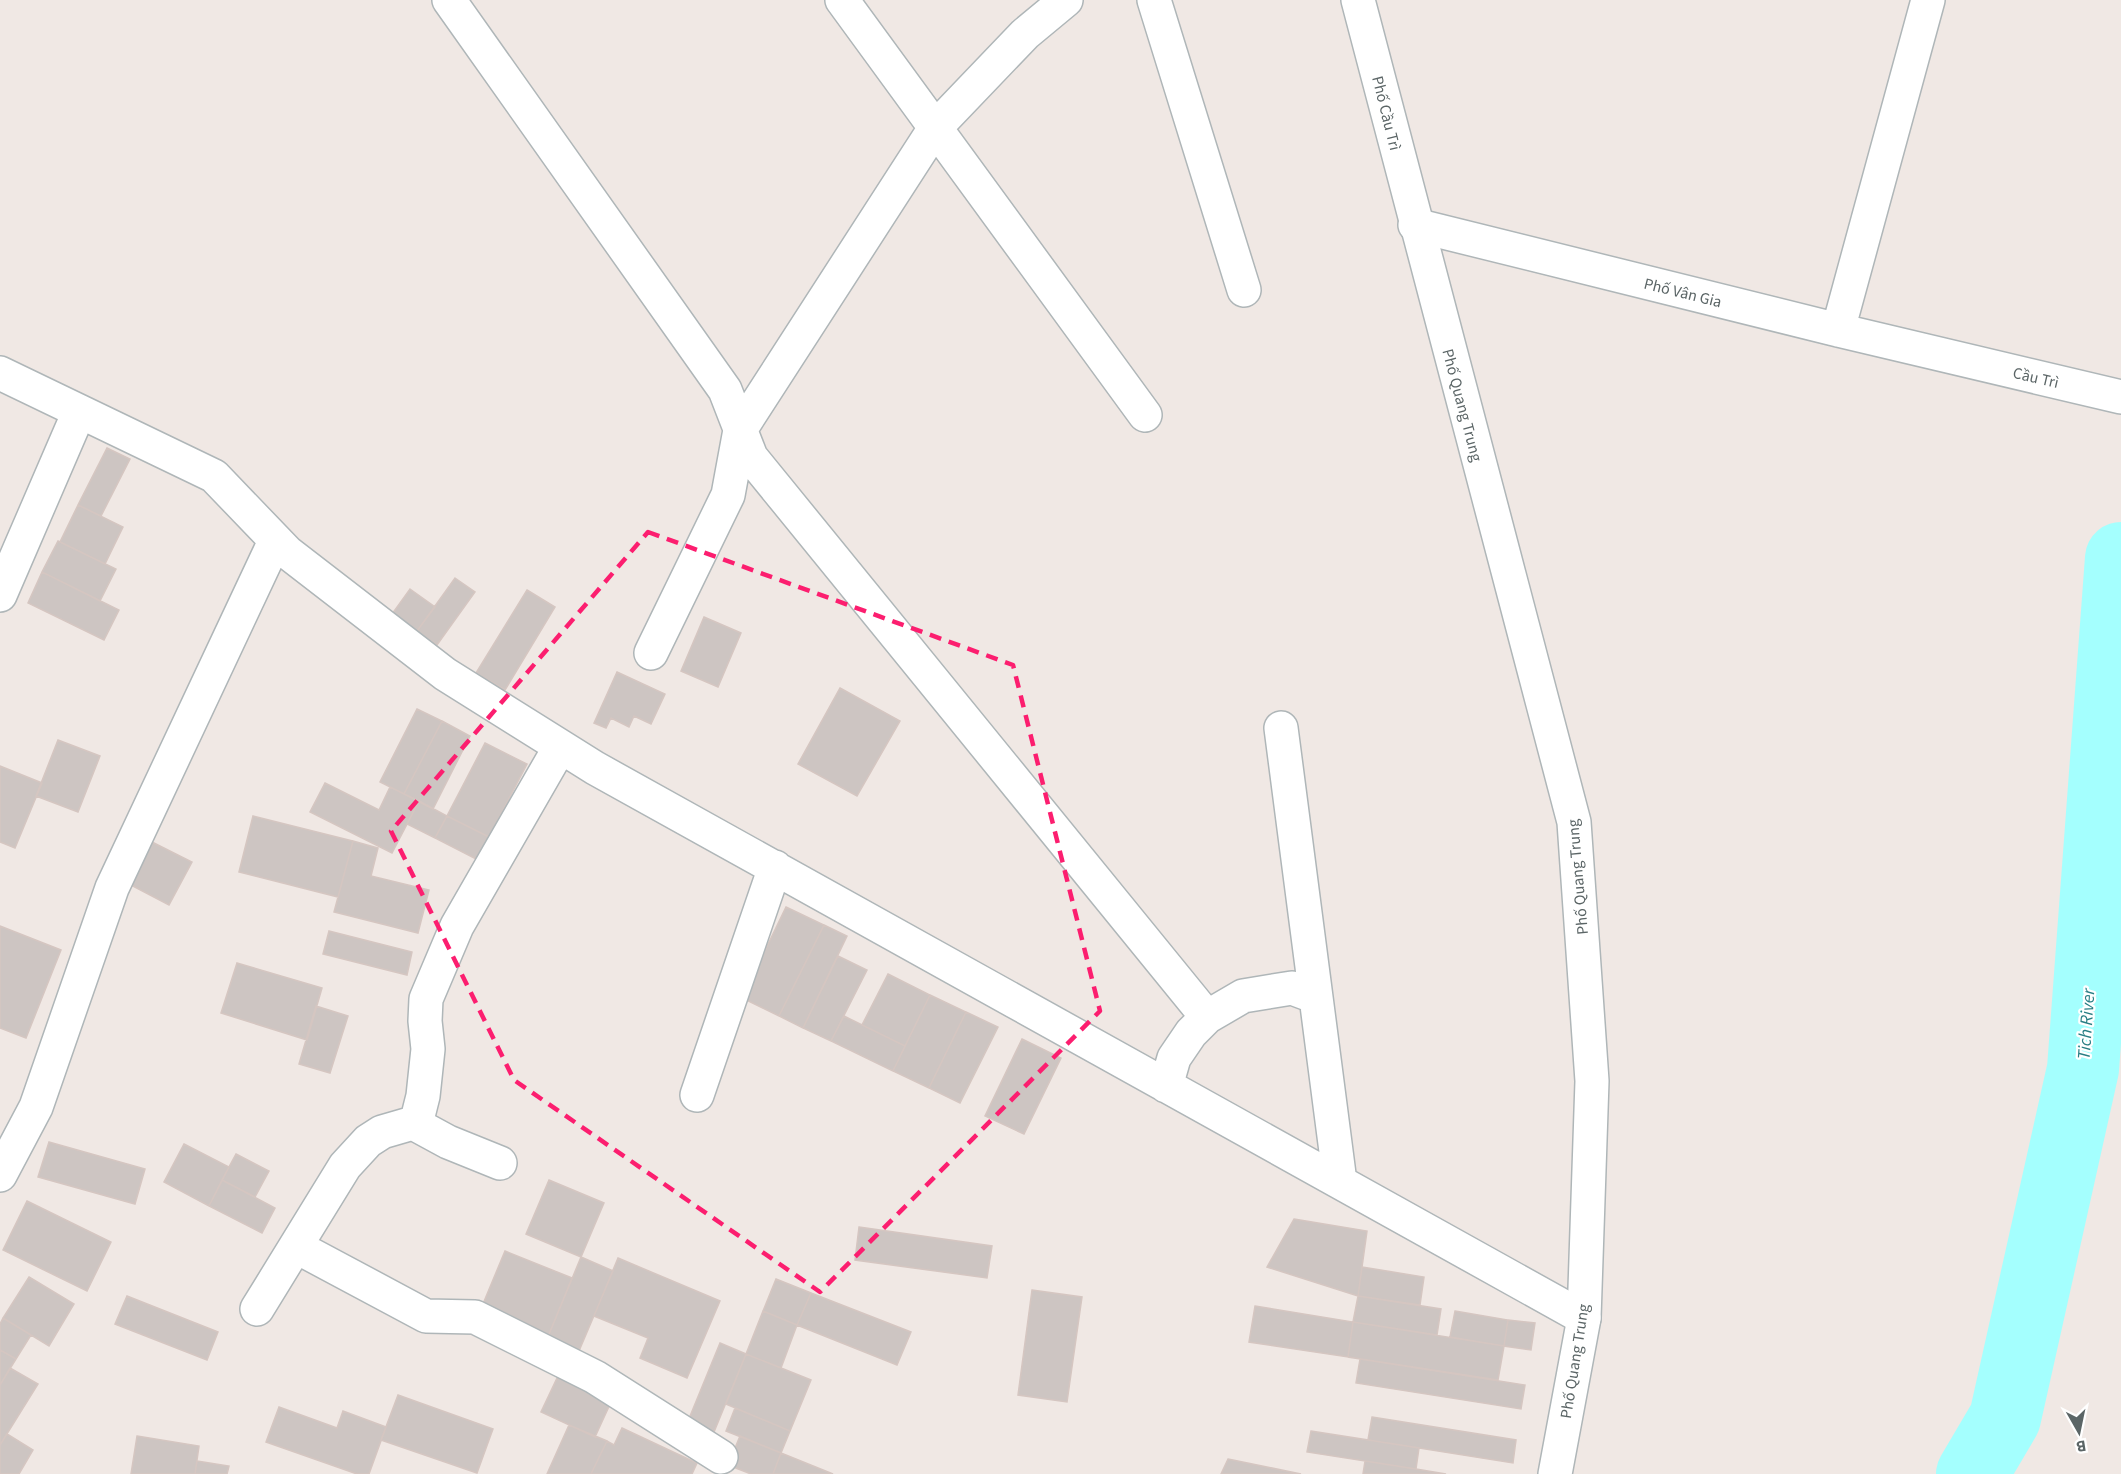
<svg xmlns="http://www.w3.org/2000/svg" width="2121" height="1474" font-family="'Source Sans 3',sans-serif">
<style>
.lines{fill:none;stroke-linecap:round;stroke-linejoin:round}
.river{stroke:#a4fffe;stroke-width:72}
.building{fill:#cdc5c2;stroke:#d5c6c1;stroke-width:1.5}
.minor-casing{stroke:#afb6b8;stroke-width:36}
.tertiary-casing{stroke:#afb6b8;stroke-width:36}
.minor{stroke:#fff;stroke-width:33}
.tertiary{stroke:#fff;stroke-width:33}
.marked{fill:none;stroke:#fc1e6f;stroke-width:4.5;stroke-dasharray:12 8;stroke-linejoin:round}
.labels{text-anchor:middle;stroke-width:4.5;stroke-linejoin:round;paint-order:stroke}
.street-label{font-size:16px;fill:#5b6566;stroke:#fff}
.water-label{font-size:18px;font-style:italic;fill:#297e84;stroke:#fff}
</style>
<rect width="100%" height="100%" fill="#f0e8e4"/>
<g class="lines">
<path class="river" d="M1972 1474 2005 1418 2083 1069 2121 558"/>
</g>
<path class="building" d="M107 448 130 459 101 516 78 505Z
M78 505 123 527 105 564 60 542Z
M58 541 116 569 100 601 42 572Z
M42 572 119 610 104 640 28 603Z
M455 578 475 592 437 645 417 631Z
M410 589 435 607 417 631 392 614Z
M527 590 555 607 505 690 476 673Z
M704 617 741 633 718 687 681 671Z
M617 672 665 694 651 724 634 716 629 727 611 718 606 728 594 723Z
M840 688 900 721 857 796 798 764Z
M417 709 442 721 404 794 380 782Z
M442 721 470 736 433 809 404 794Z
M58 740 100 756 78 812 36 796Z
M485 743 527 764 489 837 447 816Z
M0 766 42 783 15 848 0 842Z
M325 783 379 810 390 787 419 801 392 853 310 812Z
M419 801 447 816 435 838 407 824Z
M253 816 353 841 338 897 239 872Z
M447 816 489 837 478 860 435 838Z
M148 840 192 862 169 905 125 882Z
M353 841 378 848 371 876 429 890 418 933 334 912Z
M786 907 824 925 779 1016 742 998Z
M824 925 847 936 803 1028 779 1016Z
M0 926 61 950 26 1038 0 1028Z
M329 931 412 952 407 975 323 954Z
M838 956 867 970 831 1041 803 1028Z
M237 963 322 988 307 1040 221 1013Z
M888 974 930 995 905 1046 862 1025Z
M930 995 966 1012 929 1088 893 1071Z
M316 1006 348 1016 330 1073 299 1064Z
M966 1012 998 1027 960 1103 929 1088Z
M844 1016 905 1046 893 1071 831 1041Z
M1022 1039 1061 1058 1024 1134 985 1116Z
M49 1142 145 1169 135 1204 38 1177Z
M184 1144 229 1167 209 1206 164 1182Z
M236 1154 269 1171 255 1197 222 1180Z
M222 1180 275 1208 262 1233 209 1206Z
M549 1180 604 1203 581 1257 526 1234Z
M27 1201 111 1242 87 1291 3 1250Z
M1294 1219 1367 1231 1358 1296 1267 1267Z
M859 1227 992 1246 987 1278 855 1260Z
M505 1251 572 1278 547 1339 480 1311Z
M581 1257 613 1271 576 1358 545 1344Z
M618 1258 720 1301 687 1378 640 1358 648 1338 594 1316Z
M1362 1267 1424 1277 1420 1305 1358 1296Z
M29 1277 74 1304 49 1346 3 1318Z
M776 1279 811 1293 797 1325 763 1311Z
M1032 1290 1082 1297 1067 1402 1018 1395Z
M811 1293 911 1332 897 1365 797 1325Z
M127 1296 218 1332 207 1360 115 1324Z
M1358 1296 1441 1309 1437 1335 1353 1322Z
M1255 1306 1353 1322 1348 1357 1249 1342Z
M763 1311 797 1325 781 1368 746 1354Z
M1455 1311 1508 1320 1504 1346 1450 1337Z
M3 1318 31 1335 16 1359 0 1350V1324Z
M1508 1320 1535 1323 1531 1350 1504 1346Z
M1353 1322 1504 1346 1498 1380 1348 1357Z
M720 1343 746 1354 714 1432 688 1421Z
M0 1350 16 1359 0 1385Z
M746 1354 811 1380 790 1431 726 1404Z
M1360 1359 1525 1385 1521 1409 1356 1383Z
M10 1368 38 1384 0 1445V1385Z
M558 1376 612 1400 595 1437 541 1412Z
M398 1395 493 1429 477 1473 381 1440Z
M279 1407 337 1428 343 1411 386 1427 369 1474H357L266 1442Z
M735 1408 790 1431 781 1453 726 1431Z
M1372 1417 1516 1440 1513 1463 1368 1440Z
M569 1425 607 1441 591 1474H547Z
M622 1428 697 1463 692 1474H591L607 1441 614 1445Z
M1311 1431 1419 1448 1416 1469 1307 1452Z
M7 1434 33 1450 19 1474H0V1445Z
M137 1436 199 1446 195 1474H131Z
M740 1436 781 1453 773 1474H751L728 1465Z
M781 1453 833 1474H773Z
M1228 1459 1301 1474H1221Z
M197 1461 229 1466 227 1474H195Z
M1365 1461 1416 1469 1446 1474H1363Z"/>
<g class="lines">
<g class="minor-casing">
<path id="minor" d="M449 0 725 390 751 457 1207 1017
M842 0 1145 415
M1154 0 1244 290
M1415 225 1838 330 2121 397
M1838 330 1928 0
M0 373 214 476 287 552 445 674 595 768 1584 1318
M0 595 79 412
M651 653 728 495 740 430 935 128 1025 34 1066 0
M1281 728 1340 1182
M1166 1086 1174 1058 1191 1033 1207 1017 1243 996 1292 988 1316 997
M697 1095 775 867
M413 1123 448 1142 500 1163
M0 1175 36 1107 112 888 275 541
M297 1247 426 1316 475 1317 595 1377 721 1457
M257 1309 345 1166 368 1141 382 1132 413 1123 417 1120 423 1096 428 1049 425 1021 426 999 457 926 560 747"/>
</g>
<g class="tertiary-casing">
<path id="tertiary" d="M1358 0 1574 822 1592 1081 1584 1318 1555 1474"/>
</g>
<use href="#minor" class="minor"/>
<use href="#tertiary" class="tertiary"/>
</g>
<path class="marked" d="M648 532 1013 665 1100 1011 820 1292 514 1080 391 831Z"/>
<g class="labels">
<g class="street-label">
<text transform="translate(1387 113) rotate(76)" y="6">Phố Cầu Trì</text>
<text transform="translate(1683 292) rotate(14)" y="6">Phố Vân Gia</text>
<text transform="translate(2036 377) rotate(13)" y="6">Cầu Trì</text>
<text transform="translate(1463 405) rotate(75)" y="6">Phố Quang Trung</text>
<text transform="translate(1577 877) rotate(-95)" y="6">Phố Quang Trung</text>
<text transform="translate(1574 1361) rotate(-81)" y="6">Phố Quang Trung</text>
</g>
<g class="water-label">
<text transform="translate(2086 1024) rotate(-86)" y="6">Tich River</text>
</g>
</g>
<g transform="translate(2079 1432) rotate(171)" stroke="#ffffff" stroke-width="4.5" paint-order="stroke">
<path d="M0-4.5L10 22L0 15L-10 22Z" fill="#5b6566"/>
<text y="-9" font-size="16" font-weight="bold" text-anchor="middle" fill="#5b6566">B</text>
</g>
</svg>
